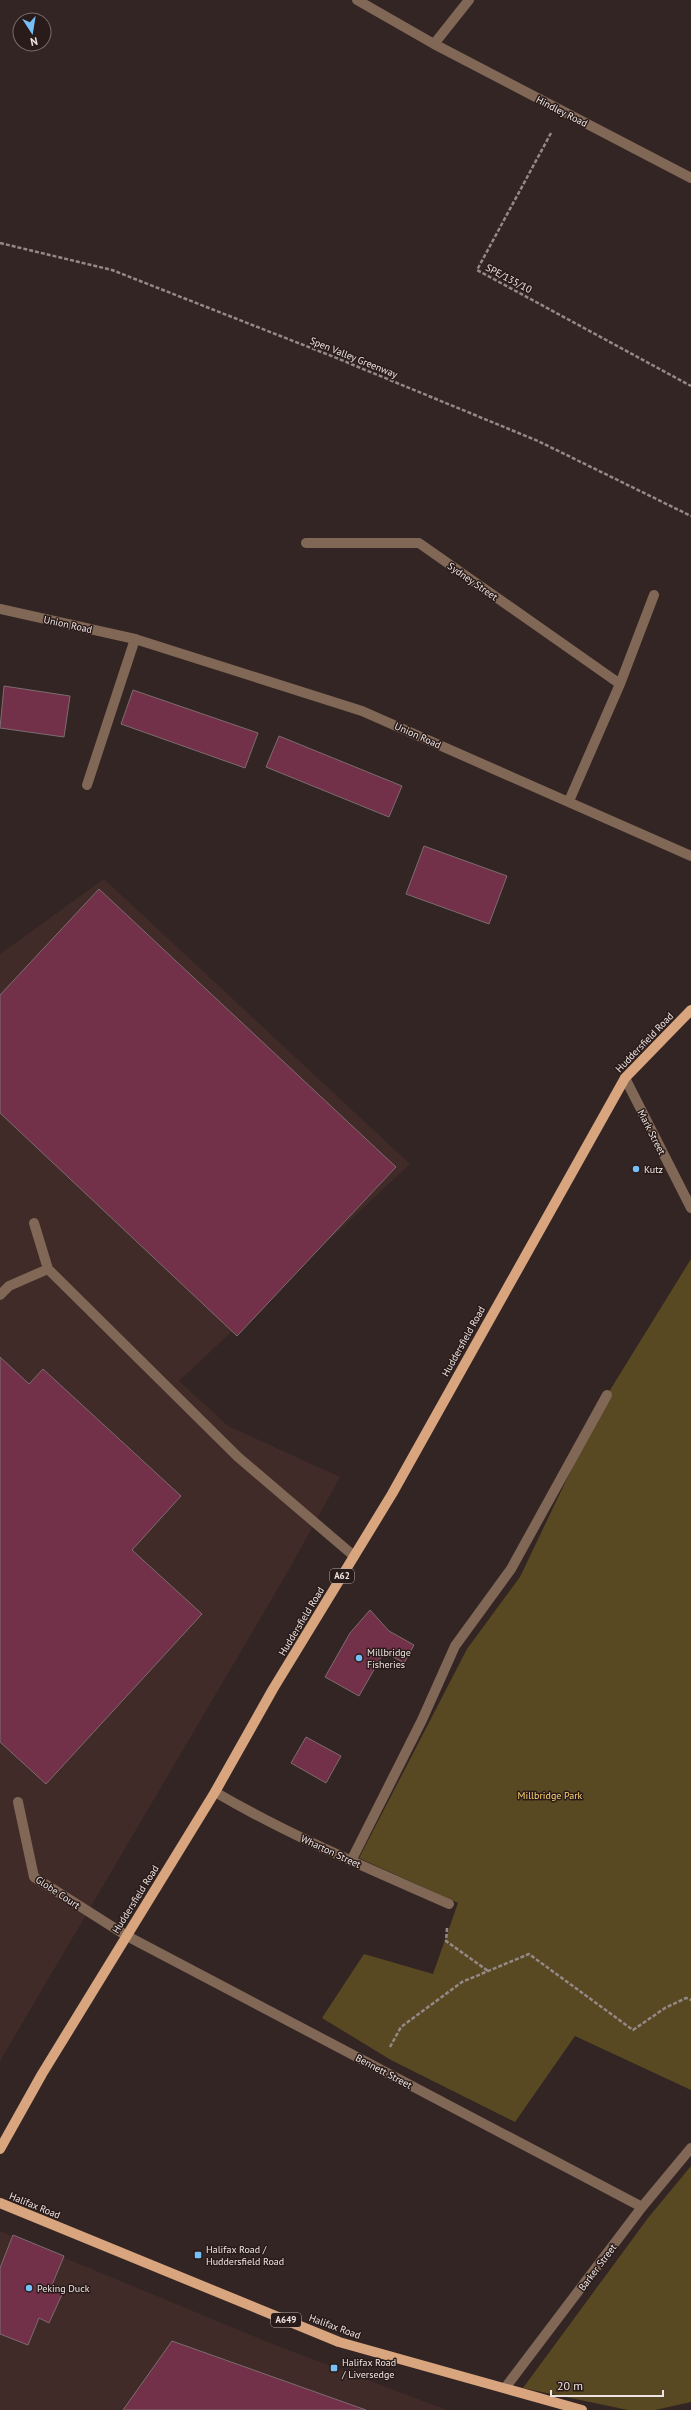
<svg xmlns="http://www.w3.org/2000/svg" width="691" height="2410" font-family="'PT Sans',sans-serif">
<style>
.built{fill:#402b28}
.green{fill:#594923}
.building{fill:#723149;stroke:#7c6c70}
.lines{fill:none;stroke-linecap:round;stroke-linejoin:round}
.path{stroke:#948987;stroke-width:2.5;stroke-dasharray:4 2;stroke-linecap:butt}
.service{stroke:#816755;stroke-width:10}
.minor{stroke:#816755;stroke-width:10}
.tertiary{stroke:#816755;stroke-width:10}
.primary{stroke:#d9a57e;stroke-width:10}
.poi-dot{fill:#77bff7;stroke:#291b19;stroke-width:1.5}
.labels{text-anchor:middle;stroke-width:3;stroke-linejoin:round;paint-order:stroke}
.shield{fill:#291b19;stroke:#b3a8a6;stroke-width:1}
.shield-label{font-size:9px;font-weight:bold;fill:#eee5e3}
.street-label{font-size:10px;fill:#eee5e3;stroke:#291b19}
.poi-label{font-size:10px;fill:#eee5e3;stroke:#291b19;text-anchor:start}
.park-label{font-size:10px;fill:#fed472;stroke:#291b19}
</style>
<rect width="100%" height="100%" fill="#332523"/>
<path class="built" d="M104 879 410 1164 179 1381 228 1426 340 1477 287 1573 0 2061V954Z
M0 2231 270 2343 447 2410H0Z"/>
<path class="green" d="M691 1259V2090L575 2036 515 2122 391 2060 322 2018 364 1954 433 1974 458 1903 359 1858 467 1649 520 1577 607 1395Z
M691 2166V2402L655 2410H628L523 2388 648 2218Z"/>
<path class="building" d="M4 686 70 696 64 737 0 728Z
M133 690 258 733 245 768 121 724Z
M279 736 402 786 389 817 266 767Z
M424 846 507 876 489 924 406 894Z
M99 889 396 1167 237 1336 0 1113V995Z
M0 1357 29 1384 43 1369 181 1496 132 1550 202 1614 46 1784 0 1742Z
M370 1610 389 1631 414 1645 404 1663 384 1652 359 1696 325 1677 350 1633Z
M306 1737 341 1756 326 1783 291 1763Z
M13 2235 64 2256 52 2285 64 2290 49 2323 39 2318 28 2345 0 2334V2268Z
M172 2341 366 2410H123Z"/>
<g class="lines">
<path class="path" d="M551 133 477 270 691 386
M0 243 112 270 334 357 538 441 691 516
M447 1928 446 1941 488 1971
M390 2047 401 2027 462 1982 529 1954 633 2030 665 2008 686 1998 691 2000"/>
<path class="service" d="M87 785 135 639
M34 1223 48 1269 238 1457 354 1556
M0 1295 9 1286 48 1269
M18 1802 34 1877 127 1936
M351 1861 422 1720 455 1646 511 1569 607 1395"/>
<path class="minor" d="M357 0 434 44 691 178
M434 44 469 0
M306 543H419L620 684 569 801
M620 684 654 595
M625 1078 691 1208
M215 1792C290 1836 370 1869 449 1904
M127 1936 642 2207
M505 2388 642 2207 691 2148"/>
<path class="tertiary" d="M0 609 135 639 362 711 691 856"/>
<path class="primary" d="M0 2149 42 2074 215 1792 273 1689 392 1494 625 1078 691 1010
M0 2203 339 2342 582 2410"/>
</g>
<g class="poi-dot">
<circle cx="636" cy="1169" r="4"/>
<circle cx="359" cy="1658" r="4"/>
<rect x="194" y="2251" width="8" height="8" rx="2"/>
<circle cx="29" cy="2288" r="4"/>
<rect x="330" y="2364" width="8" height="8" rx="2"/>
</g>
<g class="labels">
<g class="shield">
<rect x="330" y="1569" width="24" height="14" rx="3"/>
<rect x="271" y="2313" width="30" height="14" rx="3"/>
</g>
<g class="shield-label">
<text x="342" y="1579">A62</text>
<text x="286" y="2323">A649</text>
</g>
<g class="street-label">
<text transform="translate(562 111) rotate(27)" y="4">Hindley Road</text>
<text transform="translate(509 278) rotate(28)" y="4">SPE/135/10</text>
<text transform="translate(354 357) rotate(22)" y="4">Spen Valley Greenway</text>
<text transform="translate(473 581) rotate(35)" y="4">Sydney Street</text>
<text transform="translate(68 624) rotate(12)" y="4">Union Road</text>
<text transform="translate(418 735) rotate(24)" y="4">Union Road</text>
<text transform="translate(644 1042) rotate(-46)" y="4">Huddersfield Road</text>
<text transform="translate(652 1132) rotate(63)" y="4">Mark Street</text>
<text transform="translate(463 1341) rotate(-61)" y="4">Huddersfield Road</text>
<text transform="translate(301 1621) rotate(-59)" y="4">Huddersfield Road</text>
<text transform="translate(331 1851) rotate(25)" y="4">Wharton Street</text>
<text transform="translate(58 1892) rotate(34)" y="4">Globe Court</text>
<text transform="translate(135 1899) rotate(-58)" y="4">Huddersfield Road</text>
<text transform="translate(384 2071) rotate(28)" y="4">Bennett Street</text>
<text transform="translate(35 2205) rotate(22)" y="4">Halifax Road</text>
<text transform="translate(597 2267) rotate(-53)" y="4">Barker Street</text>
<text transform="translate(335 2326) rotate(20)" y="4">Halifax Road</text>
</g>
<g class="poi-label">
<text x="644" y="1173">Kutz</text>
<text x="367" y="1656">Millbridge<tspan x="367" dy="12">Fisheries</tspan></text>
<text x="206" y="2253">Halifax Road /<tspan x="206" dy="12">Huddersfield Road</tspan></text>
<text x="37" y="2292">Peking Duck</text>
<text x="342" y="2366">Halifax Road<tspan x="342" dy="12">/ Liversedge</tspan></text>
</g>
<g class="park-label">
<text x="550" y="1799">Millbridge Park</text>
</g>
</g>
<g transform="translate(32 32) rotate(168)"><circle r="19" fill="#291b19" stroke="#786c6a"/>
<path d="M0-3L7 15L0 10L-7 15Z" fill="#77bff7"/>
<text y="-6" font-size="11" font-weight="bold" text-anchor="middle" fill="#eee5e3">N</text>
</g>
<path d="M551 2390v6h112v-6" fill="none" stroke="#eee5e3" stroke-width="2"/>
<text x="557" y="2390" font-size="12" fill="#eee5e3" stroke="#291b19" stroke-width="3" paint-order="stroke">20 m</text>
</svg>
